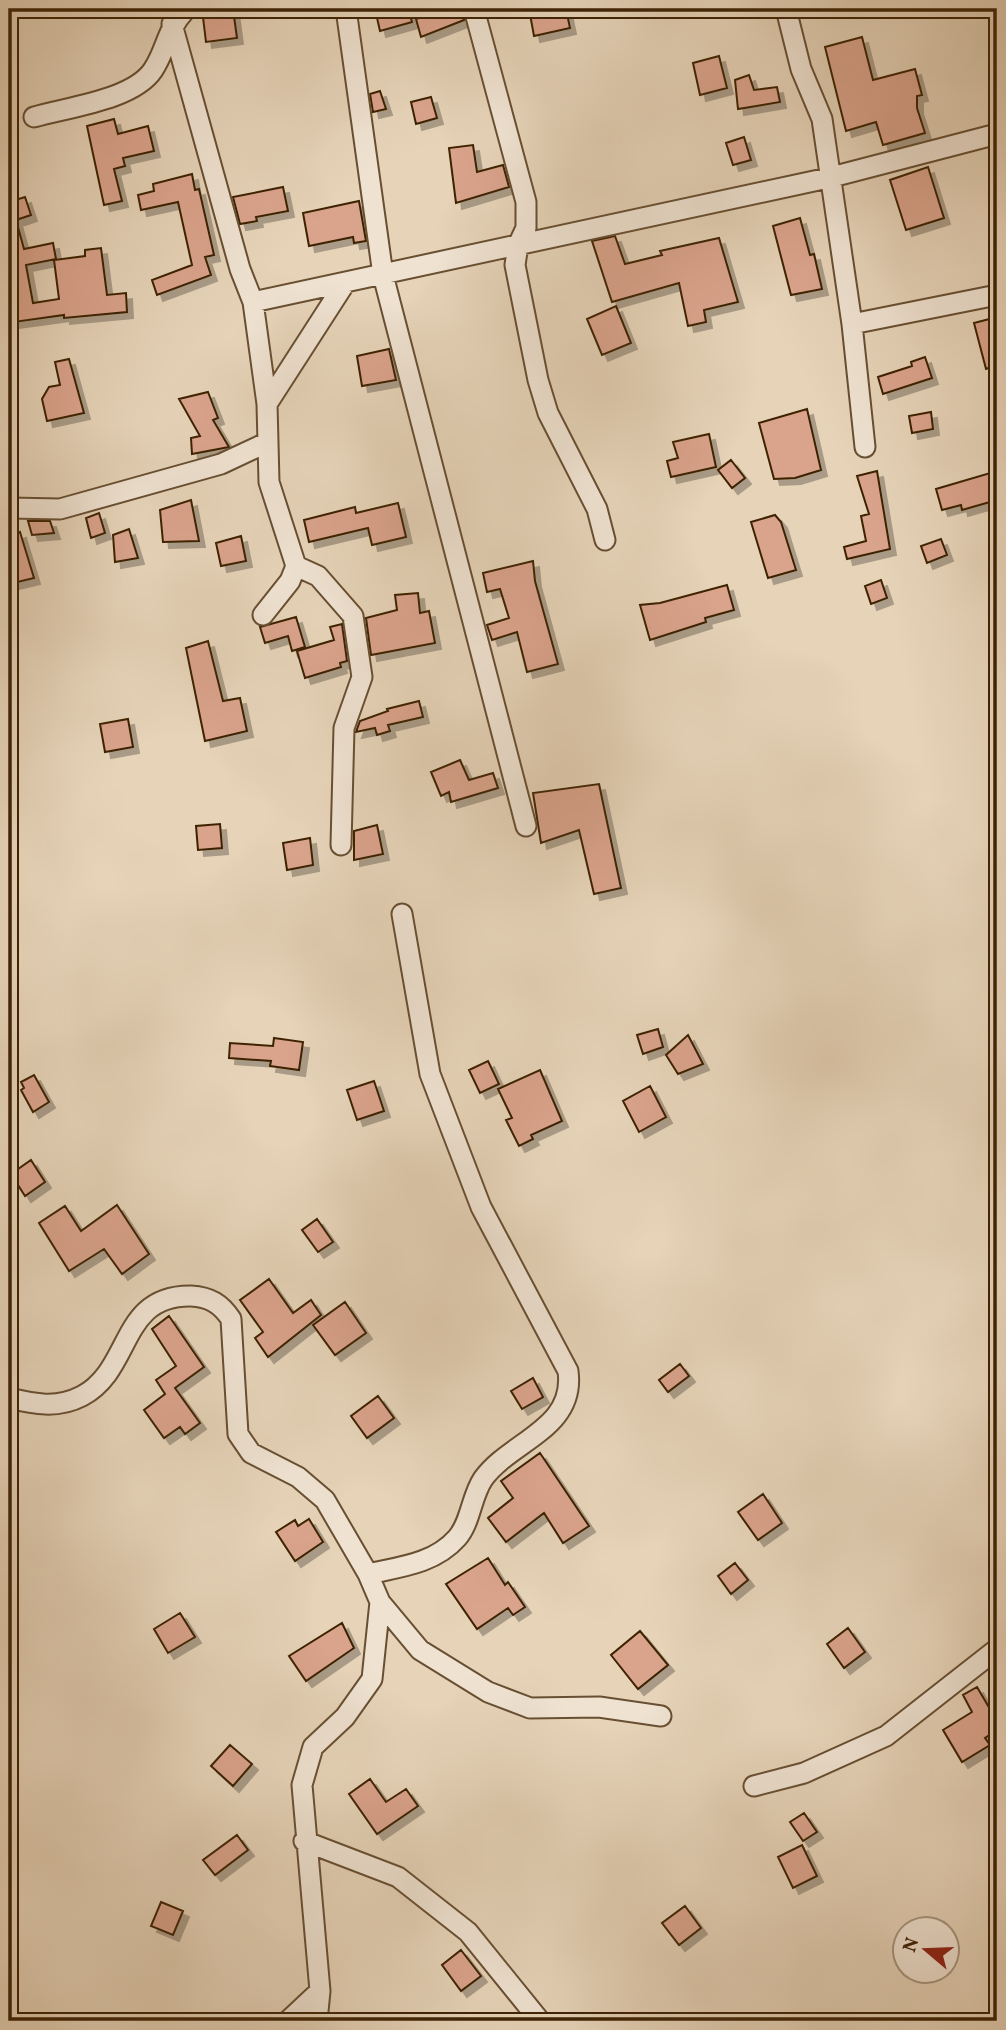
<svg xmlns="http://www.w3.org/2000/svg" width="1006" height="2030" font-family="Vollkorn,serif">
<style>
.building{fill:#daa38c;stroke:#3e2305;stroke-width:2;filter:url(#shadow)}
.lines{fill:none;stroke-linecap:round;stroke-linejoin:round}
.minor-casing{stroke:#684f32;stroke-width:23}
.minor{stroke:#efe2d1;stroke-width:19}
</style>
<defs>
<filter id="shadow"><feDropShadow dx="6" dy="6" stdDeviation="0" flood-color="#0004"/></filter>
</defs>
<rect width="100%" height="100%" fill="#e6d3b8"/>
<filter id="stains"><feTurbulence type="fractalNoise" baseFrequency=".00286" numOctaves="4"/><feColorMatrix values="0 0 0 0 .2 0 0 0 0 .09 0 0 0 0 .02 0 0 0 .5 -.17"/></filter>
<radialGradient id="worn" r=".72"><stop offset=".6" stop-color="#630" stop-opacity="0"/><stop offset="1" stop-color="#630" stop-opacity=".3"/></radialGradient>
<path class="building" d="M202 9H233L237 38 206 42Z
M375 9H408L412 22 380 31Z
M448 9H462L464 20 421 37 416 19Z
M529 9H566L570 28 534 36Z
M862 37 873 80 915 69 922 95 917 96V108L925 133 883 145 876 122 846 131 825 47Z
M719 56 727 88 700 95 693 63Z
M749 75 754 90 777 87 780 102 738 109 735 80Z
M380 91 386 109 373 112 370 94Z
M431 97 437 118 416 124 411 102Z
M114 119 118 134 148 126 154 151 123 158 125 166 114 169 122 201 104 205 87 126Z
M744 137 751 160 733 165 726 143Z
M473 145 477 172 503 165 509 187 456 203 449 148Z
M928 167 944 218 906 230 890 180Z
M192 174 195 190 199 189 214 255 205 257 211 275 157 295 152 280 192 265 178 202 141 210 138 195 154 191 153 184Z
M283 187 288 211 256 217 257 221 240 224 233 197Z
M25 197 31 215 16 220 24 249 53 243 56 259 26 265 33 303 59 299 54 260 85 256V250L101 248 107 295 126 293 127 312 64 318V315L14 322 9 293V202Z
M359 201 366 241 354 243 353 237 309 246 303 213Z
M800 218 810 255 814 254 822 289 791 295 773 226Z
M615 236 625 264 662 255 660 251 719 238 738 302 704 310 706 322 688 326 679 283 612 302 592 241Z
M616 306 631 343 602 355 587 319Z
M997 317V365L986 369 974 323Z
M389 349 396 380 362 386 357 356Z
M925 357 932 378 883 394 878 377 912 366 911 362Z
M69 359 84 413 47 421 42 399 49 387 60 385 55 362Z
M208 392 218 418 213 420 229 447 192 454 191 438 200 436 179 399Z
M807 409 821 470 795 478 774 479 759 423Z
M931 412 933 429 912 433 909 416Z
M709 434 716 467 671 477 667 461 678 458 673 442Z
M731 460 745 478 732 488 718 470Z
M877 471 890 549 847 559 844 547 866 541 861 516 869 514 857 476Z
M997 471V500L962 510 961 505 942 510 936 489Z
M191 500 199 541 163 542 160 510Z
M398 503 406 537 372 545 368 528 309 542 304 520 355 507 356 513Z
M99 513 105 533 91 538 86 518Z
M775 515 781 522 796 570 768 578 751 522Z
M28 521H50L54 533 32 535Z
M129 529 138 558 115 562 113 535Z
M20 532 34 578 9 584V537Z
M241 536 246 561 221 566 216 543Z
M941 539 947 555 927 563 921 546Z
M533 561 535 581 558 664 527 672 517 632 492 640 487 625 509 618 500 589 487 592 483 573Z
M881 580 887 598 871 604 865 586Z
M727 585 734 610 705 618 706 622 650 640 640 605 660 603Z
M418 593 420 613 429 611 435 643 371 655 366 618 397 610 395 595Z
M296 617 305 647 292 651 288 636 265 643 260 627Z
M342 624 347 661 340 663 341 667 305 678 297 651 334 640 330 627Z
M208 641 223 701 240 698 247 731 205 741 186 648Z
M419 701 423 717 388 725 390 731 377 735 375 728 356 732 360 721 388 711 387 709Z
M128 719 133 747 105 752 100 724Z
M460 760 469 780 493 773 498 788 451 802 449 792 441 796 431 772Z
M599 784 621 888 594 894 579 830 541 843 533 793Z
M220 824 222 848 198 850 196 826Z
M377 825 383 854 354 860V831Z
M310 838 313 865 287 870 283 843Z
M658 1029 663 1047 643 1054 637 1035Z
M688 1035 703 1064 678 1074 666 1055Z
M274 1038 303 1042 299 1070 270 1066 271 1061 229 1058 230 1043 273 1046Z
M488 1061 499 1084 480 1093 469 1070Z
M540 1070 562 1121 531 1135 533 1139 519 1146 506 1120 512 1118 498 1089Z
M34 1075 49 1102 33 1112 21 1090 24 1088 21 1082Z
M374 1081 384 1111 357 1120 347 1090Z
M650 1086 666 1117 639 1132 623 1101Z
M31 1160 45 1182 25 1196 11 1174Z
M117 1205 149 1254 122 1274 104 1249 69 1271 39 1223 65 1206 81 1231Z
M317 1219 333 1242 318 1252 302 1230Z
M269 1279 293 1313 311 1300 321 1315 268 1357 255 1338 263 1332 240 1300Z
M345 1302 366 1333 335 1355 313 1325Z
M169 1316 204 1367 175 1388 200 1423 185 1434 180 1427 164 1438 144 1410 165 1394 156 1380 176 1366 152 1329Z
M680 1364 689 1376 668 1392 659 1380Z
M533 1378 543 1397 522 1409 511 1391Z
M378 1396 394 1418 367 1438 351 1416Z
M540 1453 589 1526 563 1543 544 1513 506 1542 488 1518 513 1498 501 1481Z
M763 1494 782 1523 758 1540 738 1512Z
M309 1519 323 1542 295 1561 276 1532 295 1520 298 1526Z
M488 1558 505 1585 508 1582 525 1607 513 1615 508 1608 477 1629 446 1584Z
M735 1563 748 1580 731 1594 718 1576Z
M180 1613 195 1637 168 1653 154 1629Z
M342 1623 354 1648 306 1681 289 1656Z
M848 1628 865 1652 844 1668 827 1644Z
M640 1631 668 1665 638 1689 611 1655Z
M977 1687 997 1721V1730L985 1738 990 1745 962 1762 943 1730 972 1712 963 1695Z
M230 1745 252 1764 233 1786 211 1766Z
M370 1779 386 1802 406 1789 418 1806 377 1834 349 1794Z
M804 1813 817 1832 803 1841 790 1822Z
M237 1835 248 1850 215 1875 203 1860Z
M802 1845 817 1876 793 1888 778 1857Z
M161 1902 183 1911 173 1935 151 1926Z
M685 1906 701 1928 679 1945 662 1923Z
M461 1950 481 1976 461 1991 442 1965Z"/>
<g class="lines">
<g class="minor-casing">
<path id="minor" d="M346 9 383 275 526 826
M474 9 526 202V228L518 245 515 265 538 380 548 413 597 509 605 540
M786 9 801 69 822 119 852 324 865 447
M172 24 240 269 253 302 267 404 269 482 296 566 290 581 263 615
M34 117C68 107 133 100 153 70 167 49 165 32 186 9
M253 302 828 178 997 134
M852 324 997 295
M267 404 345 283
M9 508 60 509 221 464 268 442
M296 566 318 576 353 616 362 677 344 728 341 845
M9 1398C34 1404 57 1409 82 1396 133 1369 119 1295 191 1296 210 1297 221 1304 231 1319L238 1434 251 1453 298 1477 325 1500 368 1574 380 1602 420 1650 488 1692 530 1708 599 1707 661 1716
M368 1574C399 1567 434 1564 457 1538 471 1522 471 1497 483 1479 510 1441 576 1429 568 1371L481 1207 430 1074 402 914
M754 1786 804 1773 886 1736 997 1649
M304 1841 398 1877 468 1932 540 2021
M288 2021 320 1991
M317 2021 320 1991 302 1785 313 1747 345 1717 372 1679 380 1602"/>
</g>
<use href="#minor" class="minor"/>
</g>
<rect width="1006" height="2030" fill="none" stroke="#e6d3b8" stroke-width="35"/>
<rect x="10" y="10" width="985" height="2009" fill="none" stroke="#3e2305" stroke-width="3.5"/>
<rect x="18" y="18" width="971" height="1995" fill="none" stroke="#3e2305" stroke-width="2"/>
<g transform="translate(926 1950) rotate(289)"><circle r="33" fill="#efe2d1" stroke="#a8967f" stroke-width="2"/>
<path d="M0-5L12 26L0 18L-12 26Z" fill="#8f2418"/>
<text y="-10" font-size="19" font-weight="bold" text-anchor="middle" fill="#3e2305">N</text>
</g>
<rect width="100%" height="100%" filter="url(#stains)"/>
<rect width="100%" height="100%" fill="url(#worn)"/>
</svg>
